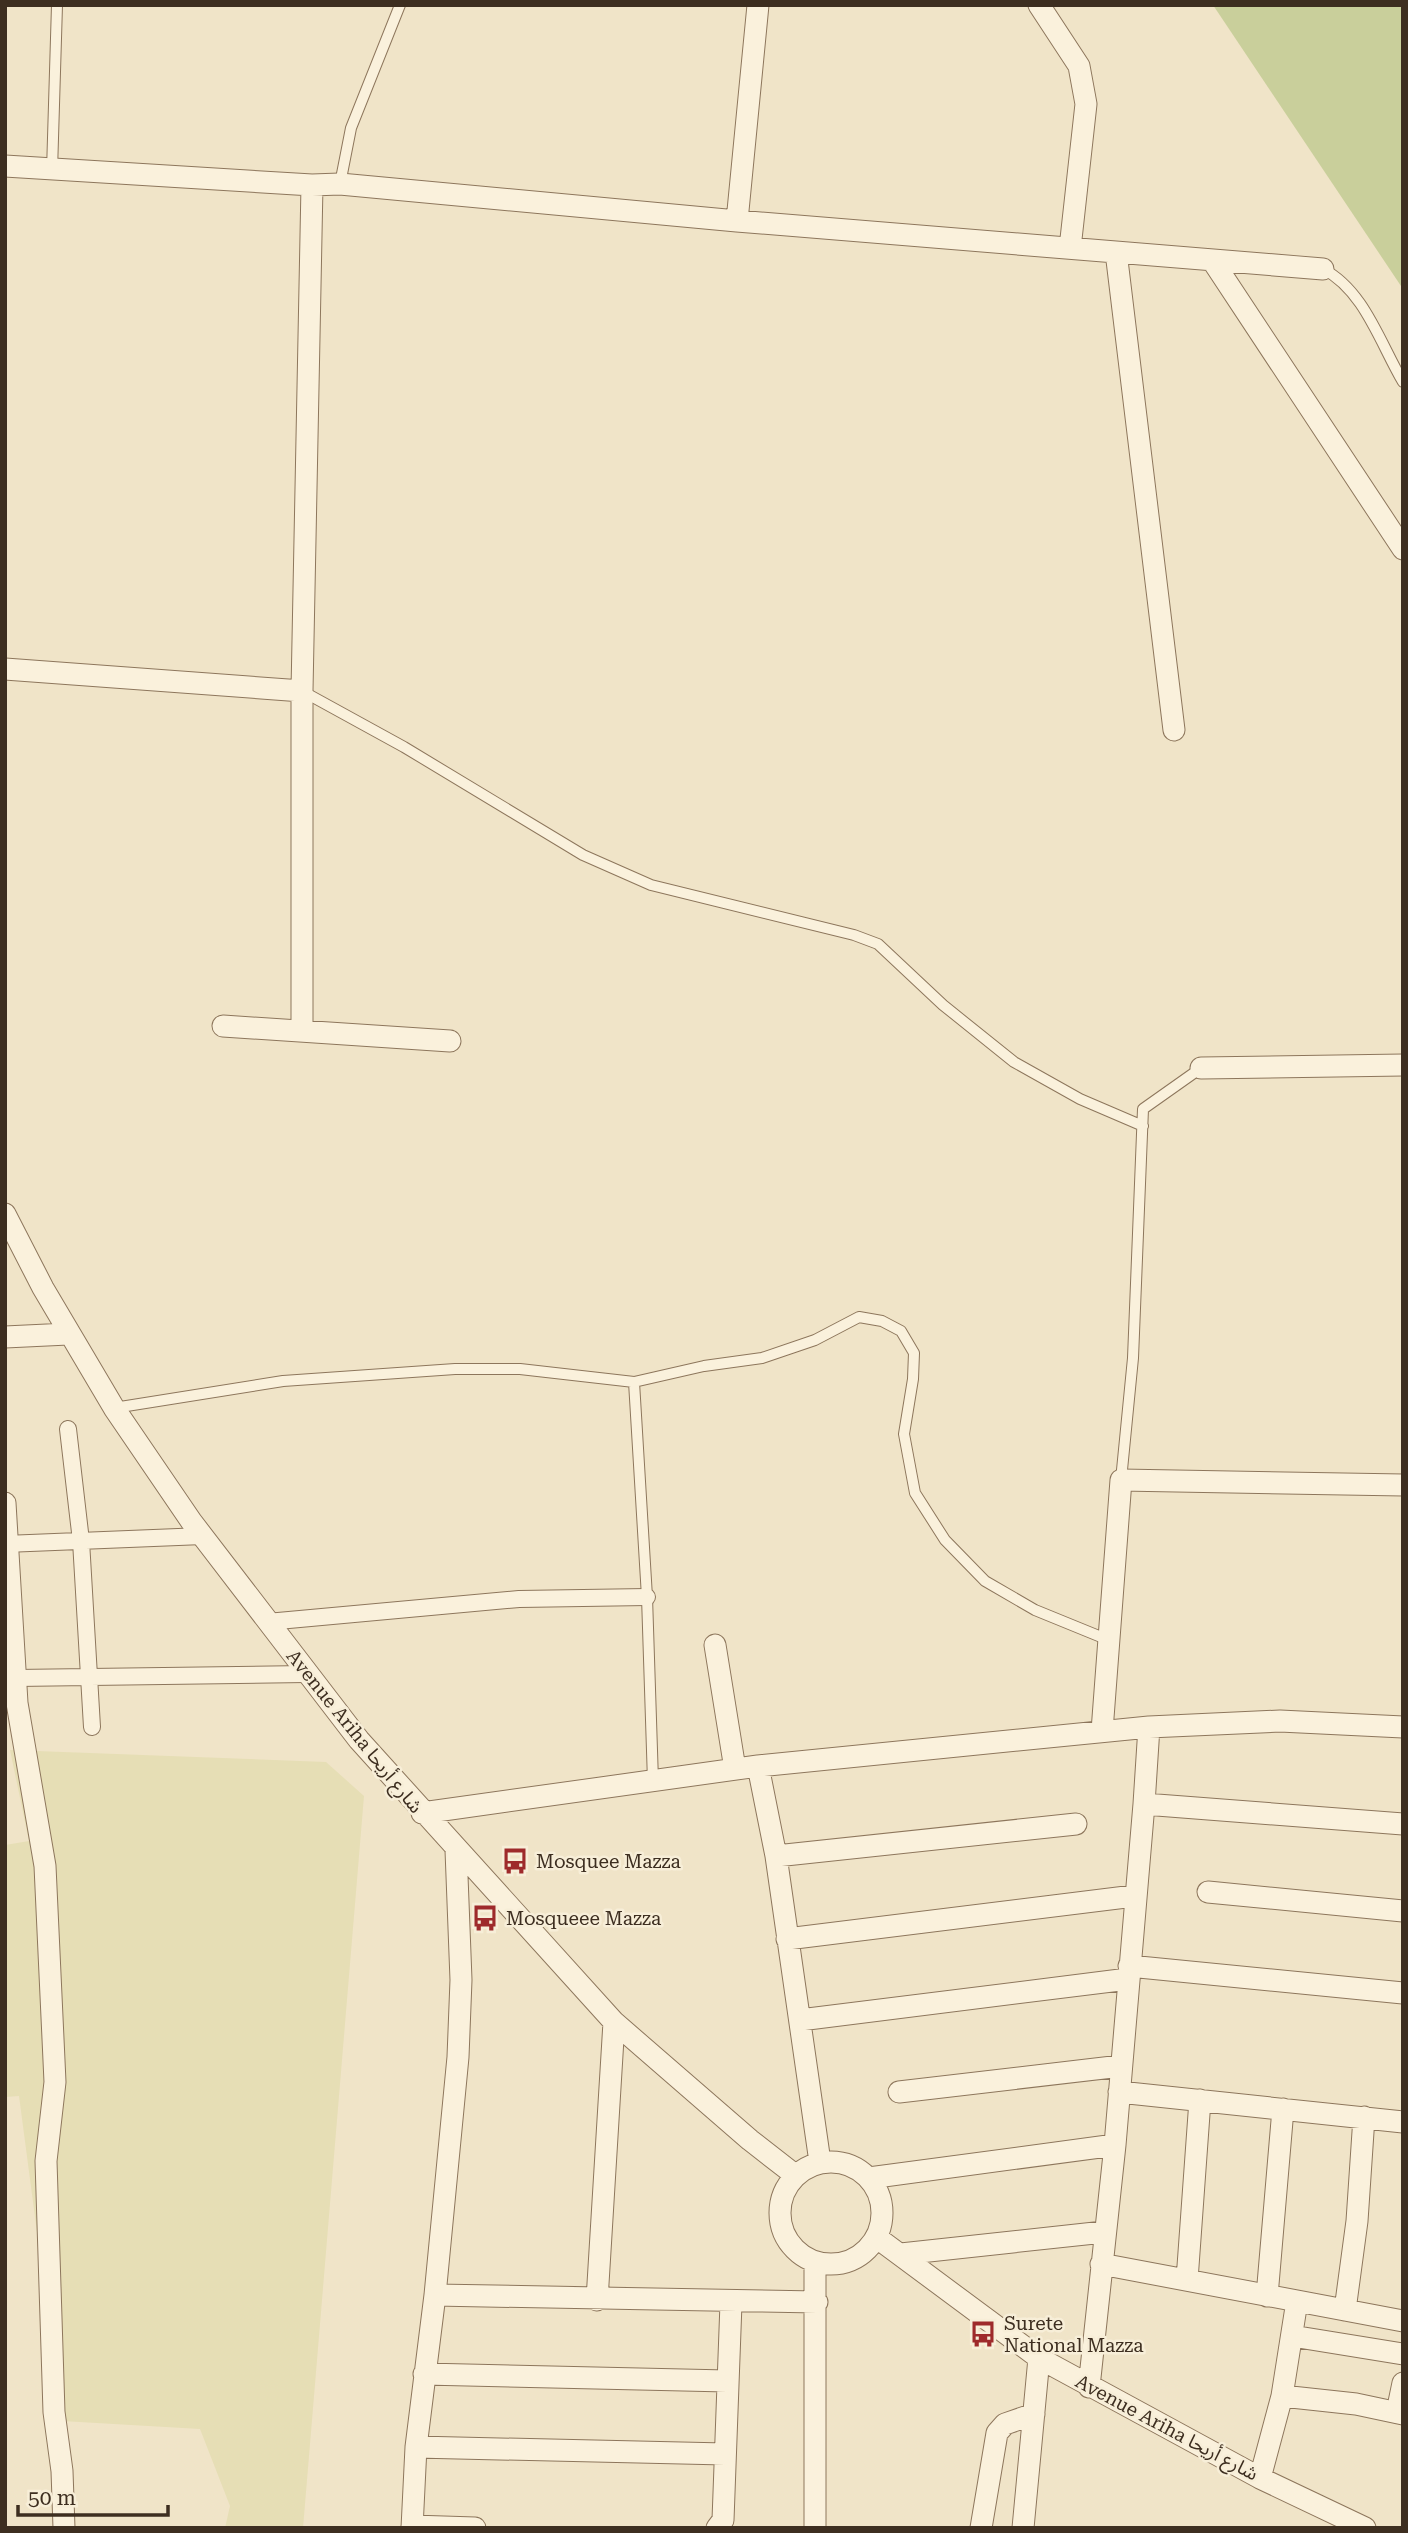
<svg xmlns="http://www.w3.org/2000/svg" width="1408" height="2533" font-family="'Roboto Serif','Noto Sans Arabic',serif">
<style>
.farmland{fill:#e6deb5}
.green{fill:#c9cf9b}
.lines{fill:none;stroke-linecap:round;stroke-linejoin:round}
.service-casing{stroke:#8d765c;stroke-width:12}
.pedestrian-casing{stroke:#8d765c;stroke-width:18}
.minor-casing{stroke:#8d765c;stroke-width:23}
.service{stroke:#faf1dc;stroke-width:10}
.pedestrian{stroke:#faf1dc;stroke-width:16}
.minor{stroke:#faf1dc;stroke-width:21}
.labels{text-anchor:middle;stroke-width:5;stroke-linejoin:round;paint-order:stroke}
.street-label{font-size:19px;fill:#3d2e20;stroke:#f7eed8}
.poi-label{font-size:19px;fill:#3d2e20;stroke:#f7eed8;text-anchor:start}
</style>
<rect width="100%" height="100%" fill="#f0e4c8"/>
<path class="farmland" d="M10 1750 326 1762 364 1796 303 2528H225L230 2506 200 2429 62 2421 19 2096 5 2097V1845L29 1841Z"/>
<path class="green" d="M1213 5H1403V289Z"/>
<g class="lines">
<g class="service-casing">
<path id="service" d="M52 171 57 5
M340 184 351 128 400 5
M1323 269C1364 290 1380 343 1403 382
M302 691 404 747 583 855 651 885 854 935 878 944 943 1005 1014 1062 1080 1099 1143 1126
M634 1382 647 1597 653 1781
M114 1408 283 1381 455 1369H520L634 1382 704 1366 762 1358 815 1340 859 1317 882 1321 901 1331 914 1353 913 1379 904 1434 915 1493 945 1540 985 1581 1035 1610 1111 1641
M1121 1480 1133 1358 1143 1109 1201 1068"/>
</g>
<g class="pedestrian-casing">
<path id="pedestrian" d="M68 1429 81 1541 92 1727
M5 1544 203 1536
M267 1622 519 1599 647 1597
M16 1678 306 1674"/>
</g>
<g class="minor-casing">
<path id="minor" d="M1039 5 1079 66 1086 104 1070 248
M5 166 312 185 340 184 737 221 1323 269
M737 221 758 5
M1116 252 1174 730
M1212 260 1403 549
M5 669 302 691
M223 1026 450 1041
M302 1030V691L312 185
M1201 1068 1403 1065
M5 1214 43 1288 114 1408 191 1521 359 1740 614 2022 750 2140 795 2175
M5 1337 68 1334
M5 1503 17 1703 45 1866 55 2082 46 2161 54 2412 62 2471 64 2528
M715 1645 735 1769
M1149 1727 1144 1804 1403 1824
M1102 1731 1121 1480 1403 1485
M758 1766 776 1856 820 2162
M422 1813 758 1766 1149 1727 1280 1721 1403 1727
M776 1856 1076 1824
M1208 1892 1403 1911
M787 1939 1134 1896
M1129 1966 1403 1993
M800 2020 1128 1979
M899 2092 1121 2066
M1119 2092 1403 2122
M780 2213a51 51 0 1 1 102 0a51 51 0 1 1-102 0Z
M869 2178 1115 2145
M876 2237 1039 2358 1260 2478 1365 2528
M901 2254 1104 2232
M1101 2264 1403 2321
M1187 2280 1200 2100
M435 2295 817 2302
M1267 2296 1283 2109
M597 2300 614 2022
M1345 2310 1357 2221 1364 2117
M1292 2336 1403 2354
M424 2374 727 2381
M1089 2387 1115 2145 1144 1804
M1282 2396 1356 2404 1403 2414
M1397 2412 1403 2383
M416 2447 725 2454
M1260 2478 1282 2396 1297 2301
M412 2526 475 2528
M412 2528 416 2447 435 2295 458 2057 461 1980 456 1850
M717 2528 723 2520 731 2303
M815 2528V2262
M981 2528 997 2433 1005 2424 1034 2414
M1023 2528 1039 2358"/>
</g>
<use href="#service" class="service"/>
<use href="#pedestrian" class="pedestrian"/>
<use href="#minor" class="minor"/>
</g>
<defs>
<g id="bus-bare" transform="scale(2.1)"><path d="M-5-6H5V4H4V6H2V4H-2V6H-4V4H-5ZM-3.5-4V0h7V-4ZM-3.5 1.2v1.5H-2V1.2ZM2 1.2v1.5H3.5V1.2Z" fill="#9e2a2b" stroke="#f7eed8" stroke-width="2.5" paint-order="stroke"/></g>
</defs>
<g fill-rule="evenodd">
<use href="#bus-bare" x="515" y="1861"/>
<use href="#bus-bare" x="485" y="1918"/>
<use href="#bus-bare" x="983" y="2334"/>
</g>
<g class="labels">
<g class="street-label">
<text transform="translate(355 1731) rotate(51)" y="7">Avenue Ariha شارع أريحا</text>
<text transform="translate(1167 2427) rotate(28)" y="7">Avenue Ariha شارع أريحا</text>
</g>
<g class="poi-label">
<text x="536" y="1868">Mosquee Mazza</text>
<text x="506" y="1925">Mosqueee Mazza</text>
<text x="1004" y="2330">Surete<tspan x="1004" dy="22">National Mazza</tspan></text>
</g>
</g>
<rect width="1408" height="2533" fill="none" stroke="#3d2e20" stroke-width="14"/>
<path d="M18 2505v10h150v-10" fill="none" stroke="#3d2e20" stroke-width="3.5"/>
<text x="28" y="2505" font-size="21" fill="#3d2e20" stroke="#f7eed8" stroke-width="5" paint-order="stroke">50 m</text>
</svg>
